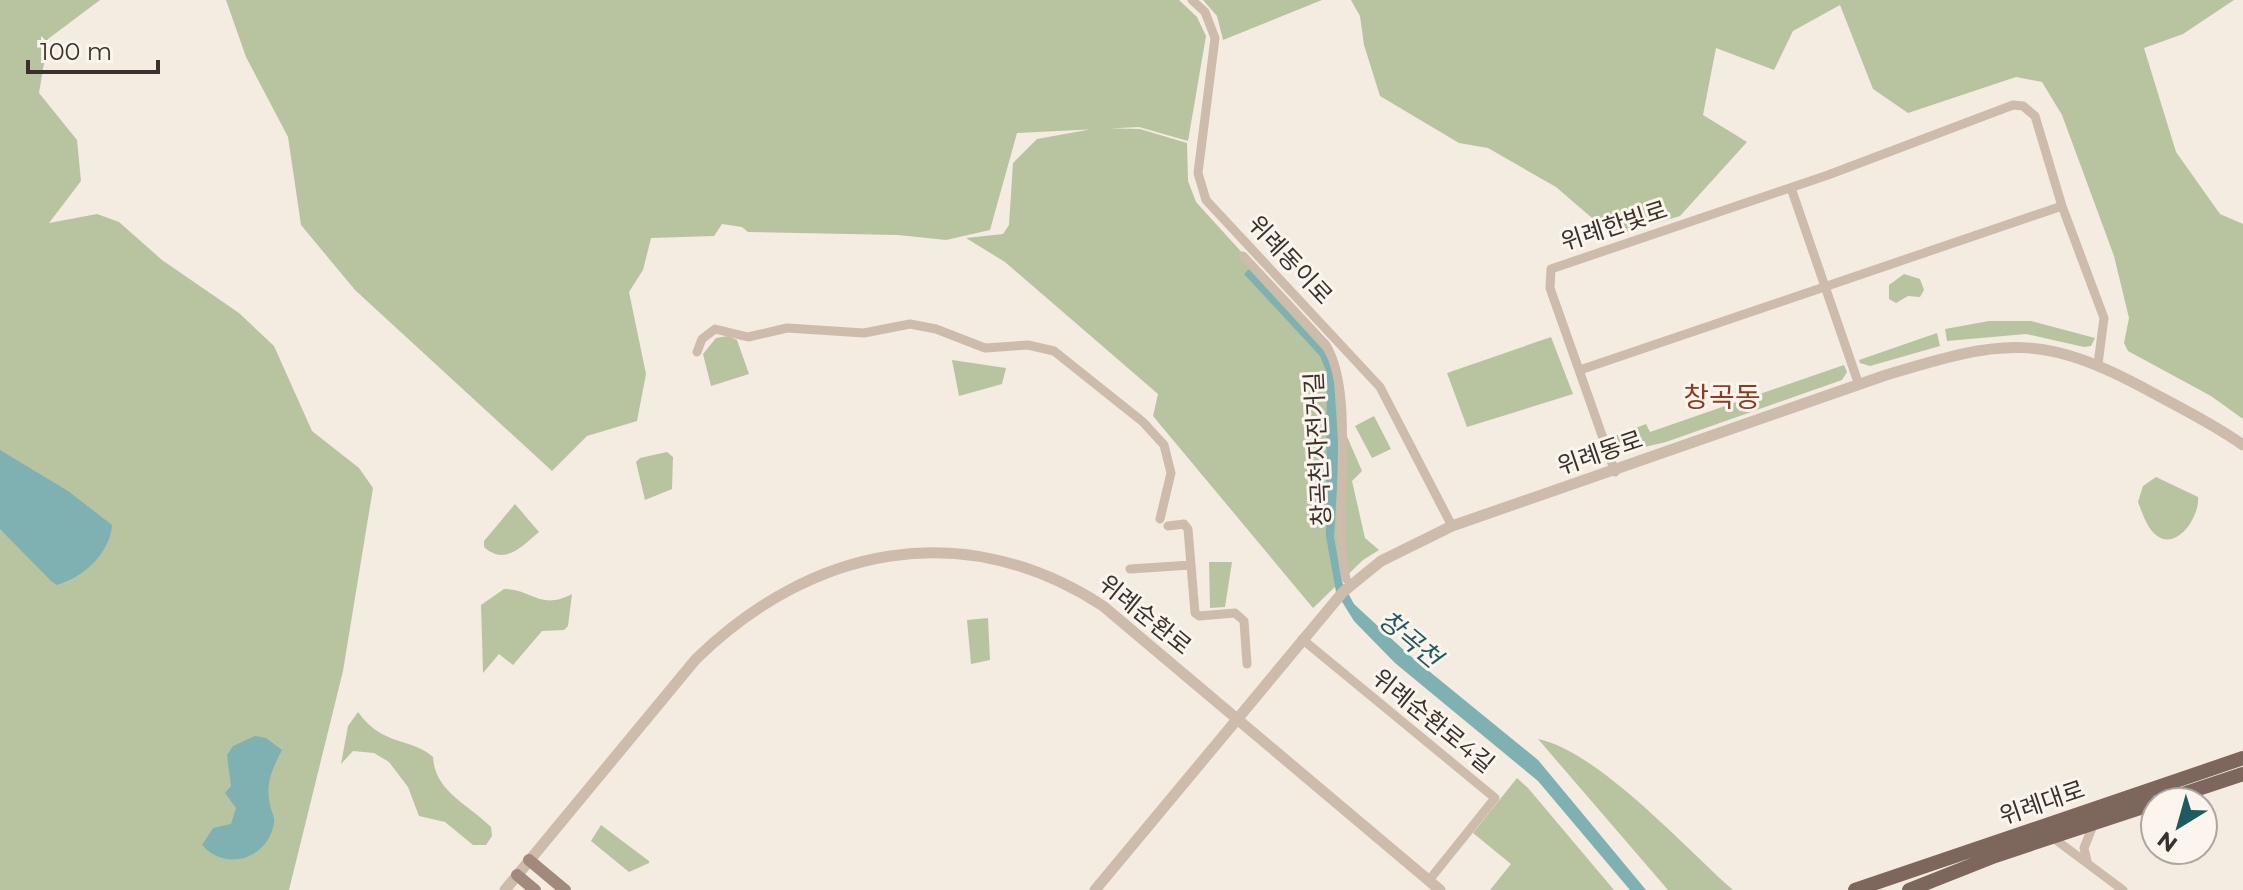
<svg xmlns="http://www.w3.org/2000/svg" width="2243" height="890" font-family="Montserrat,'Noto Sans KR',sans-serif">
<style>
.green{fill:#b8c4a0}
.water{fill:#7fb0b2}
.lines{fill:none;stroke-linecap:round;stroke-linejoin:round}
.minor{stroke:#cdbbac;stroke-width:9}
.tertiary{stroke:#cdbbac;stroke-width:11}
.secondary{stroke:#a18a7d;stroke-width:12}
.primary{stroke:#7d675c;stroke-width:14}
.labels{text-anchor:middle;stroke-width:6;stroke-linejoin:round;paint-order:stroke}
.street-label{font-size:24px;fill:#3b302b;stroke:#fbf5ee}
.water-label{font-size:26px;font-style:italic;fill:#1f5a5e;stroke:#fbf5ee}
.quarter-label{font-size:28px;fill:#8c3b22;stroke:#fbf5ee}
</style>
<rect width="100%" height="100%" fill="#f4ebe1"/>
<path class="green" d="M0 0H100L48 39 39 93 77 140 81 181 49 223 97 214 119 222 162 260 239 313 274 346 312 431 359 468 373 488 343 671 289 890H0Z
M226 0H1179L1197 17 1206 36 1188 141 1139 127 1017 133 990 230 946 240 898 235 748 232 742 227 722 224 714 236 651 238 643 270 629 292 646 374 637 421 587 436 552 471 355 290 301 225 288 137 246 57Z
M1203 0H1322L1223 40 1217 16Z
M1351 0H2234L2183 34 2144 48 2176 152 2220 214 2243 224V419L2211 396 2128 351 2124 343 2129 318 2114 256 2062 115 2042 82 2016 77 1908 113 1873 89 1840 5 1793 31 1774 70 1716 48 1703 115 1747 142 1680 216 1613 236 1556 187 1488 148 1459 143 1380 96 1364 45 1360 16Z
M1098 128 1140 129 1187 143 1188 181 1196 202 1336 356 1340 371 1342 425 1362 471 1352 481 1365 538 1379 550 1363 560 1313 608 1153 416 1158 394 1005 262 966 238 1003 234 1009 225 1013 163 1037 139Z
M1904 274 1920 279 1924 290 1920 297 1908 296 1896 303 1889 299V285Z
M1989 321H2031L2095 338 2091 346 2084 347 2026 334 1947 341 1945 329Z
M1937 333 1940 346 1870 366 1860 363 1859 360Z
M728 336 737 340 749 374 711 386 703 354 716 338Z
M1551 337 1573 394 1467 427 1447 373Z
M952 360 1006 368 1002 384 959 396Z
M1844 365 1847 372 1842 380 1666 442 1619 453 1610 438 1646 424 1650 432Z
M1374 416 1391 449 1372 458 1355 426Z
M667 452 673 457 672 489 645 500 636 462 640 458Z
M2156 477 2198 497C2200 516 2177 552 2156 535 2147 528 2142 512 2138 502L2143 486Z
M515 504 539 532C521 547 505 566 484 547V541Z
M1209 562H1232L1225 607 1210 608Z
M504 589C533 589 540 611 572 594L568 626 564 630 542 631 513 665 499 654 483 673 481 605Z
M988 618 990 660 971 664 967 620Z
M358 712C383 747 411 737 433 757 435 792 468 804 491 827L492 836 486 845H473L445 822 419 816 408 787 389 762 374 753 353 751 341 764 348 726Z
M1538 739C1598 751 1685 848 1733 890H1668Z
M1517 778 1528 788 1614 890H1490L1511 864 1473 833Z
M601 825 649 861V863L629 872 591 841Z"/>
<path class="water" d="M1249 269 1323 350 1331 364 1334 382 1339 454 1334 537 1342 582 1354 604 1408 654 1538 760 1646 890H1630L1538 781 1395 663 1354 621 1336 592 1326 536 1327 373 1320 356 1244 274Z
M0 450 68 491 112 525C110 553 84 577 57 585L51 581 0 529Z
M255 736 266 738 282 750C273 768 265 783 270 804 271 811 275 817 274 823 268 859 226 872 202 845L213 828 231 824 236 808 225 793 231 786 227 755 233 746Z"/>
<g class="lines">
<path class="minor" d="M1192 0 1205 12 1215 38 1198 173 1206 200 1380 387 1452 526
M1791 188 1859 385
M1243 256 1326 345C1358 398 1331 517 1346 579
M697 352 702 339 715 329 748 337 787 328 864 333 910 324 936 329 985 348 1028 345 1054 351 1143 422 1164 445 1171 473 1160 519
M1580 370 2062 206
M1615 472 1550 288 1551 269 1828 175 2013 105 2023 106 2035 116 2062 206 2104 318 2098 364
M1168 526 1184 524 1188 529 1195 613 1199 616 1235 613 1244 621 1247 664
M1130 569 1191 565
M1302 639 1495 798 1430 879
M2052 837 2123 890
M2087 861 2084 848 2094 823"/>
<path class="tertiary" d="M505 890 696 659C812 546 963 515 1103 606L1440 890
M1095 890 1343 592 1381 561 1452 526 1886 375C2004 339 2042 332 2153 393 2183 409 2215 425 2243 445"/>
<path class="secondary" d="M529 860 565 890
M517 875 535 890"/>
<path class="primary" d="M2159 802 2243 774
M1855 890 2243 758
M1909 890 1995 856 2155 803"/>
</g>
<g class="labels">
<g class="street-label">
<text transform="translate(1614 226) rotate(-18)" y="8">위례한빛로</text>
<text transform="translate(1290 260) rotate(47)" y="8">위례동이로</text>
<text transform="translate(1318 449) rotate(-93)" y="8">창곡천자전거길</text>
<text transform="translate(1600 453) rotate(-19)" y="8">위례동로</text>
<text transform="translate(1145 615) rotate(39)" y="8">위례순환로</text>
<text transform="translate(1433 721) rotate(39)" y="8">위례순환로4길</text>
<text transform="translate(2042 803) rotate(-19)" y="8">위례대로</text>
</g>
<g class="water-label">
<text transform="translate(1410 639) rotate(40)" y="9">창곡천</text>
</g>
<g class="quarter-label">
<text x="1722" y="407">창곡동</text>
</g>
</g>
<g transform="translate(2179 826) rotate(217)"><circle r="38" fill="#fbf5ee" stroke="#aea6a0" stroke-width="2"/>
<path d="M0-6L14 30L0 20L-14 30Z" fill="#1f5a5e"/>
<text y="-12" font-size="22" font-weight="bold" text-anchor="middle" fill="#3b302b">N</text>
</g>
<path d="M28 60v12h130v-12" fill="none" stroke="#3b302b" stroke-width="4"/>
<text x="40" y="60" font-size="24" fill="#3b302b" stroke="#fbf5ee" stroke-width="6" paint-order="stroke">100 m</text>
</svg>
